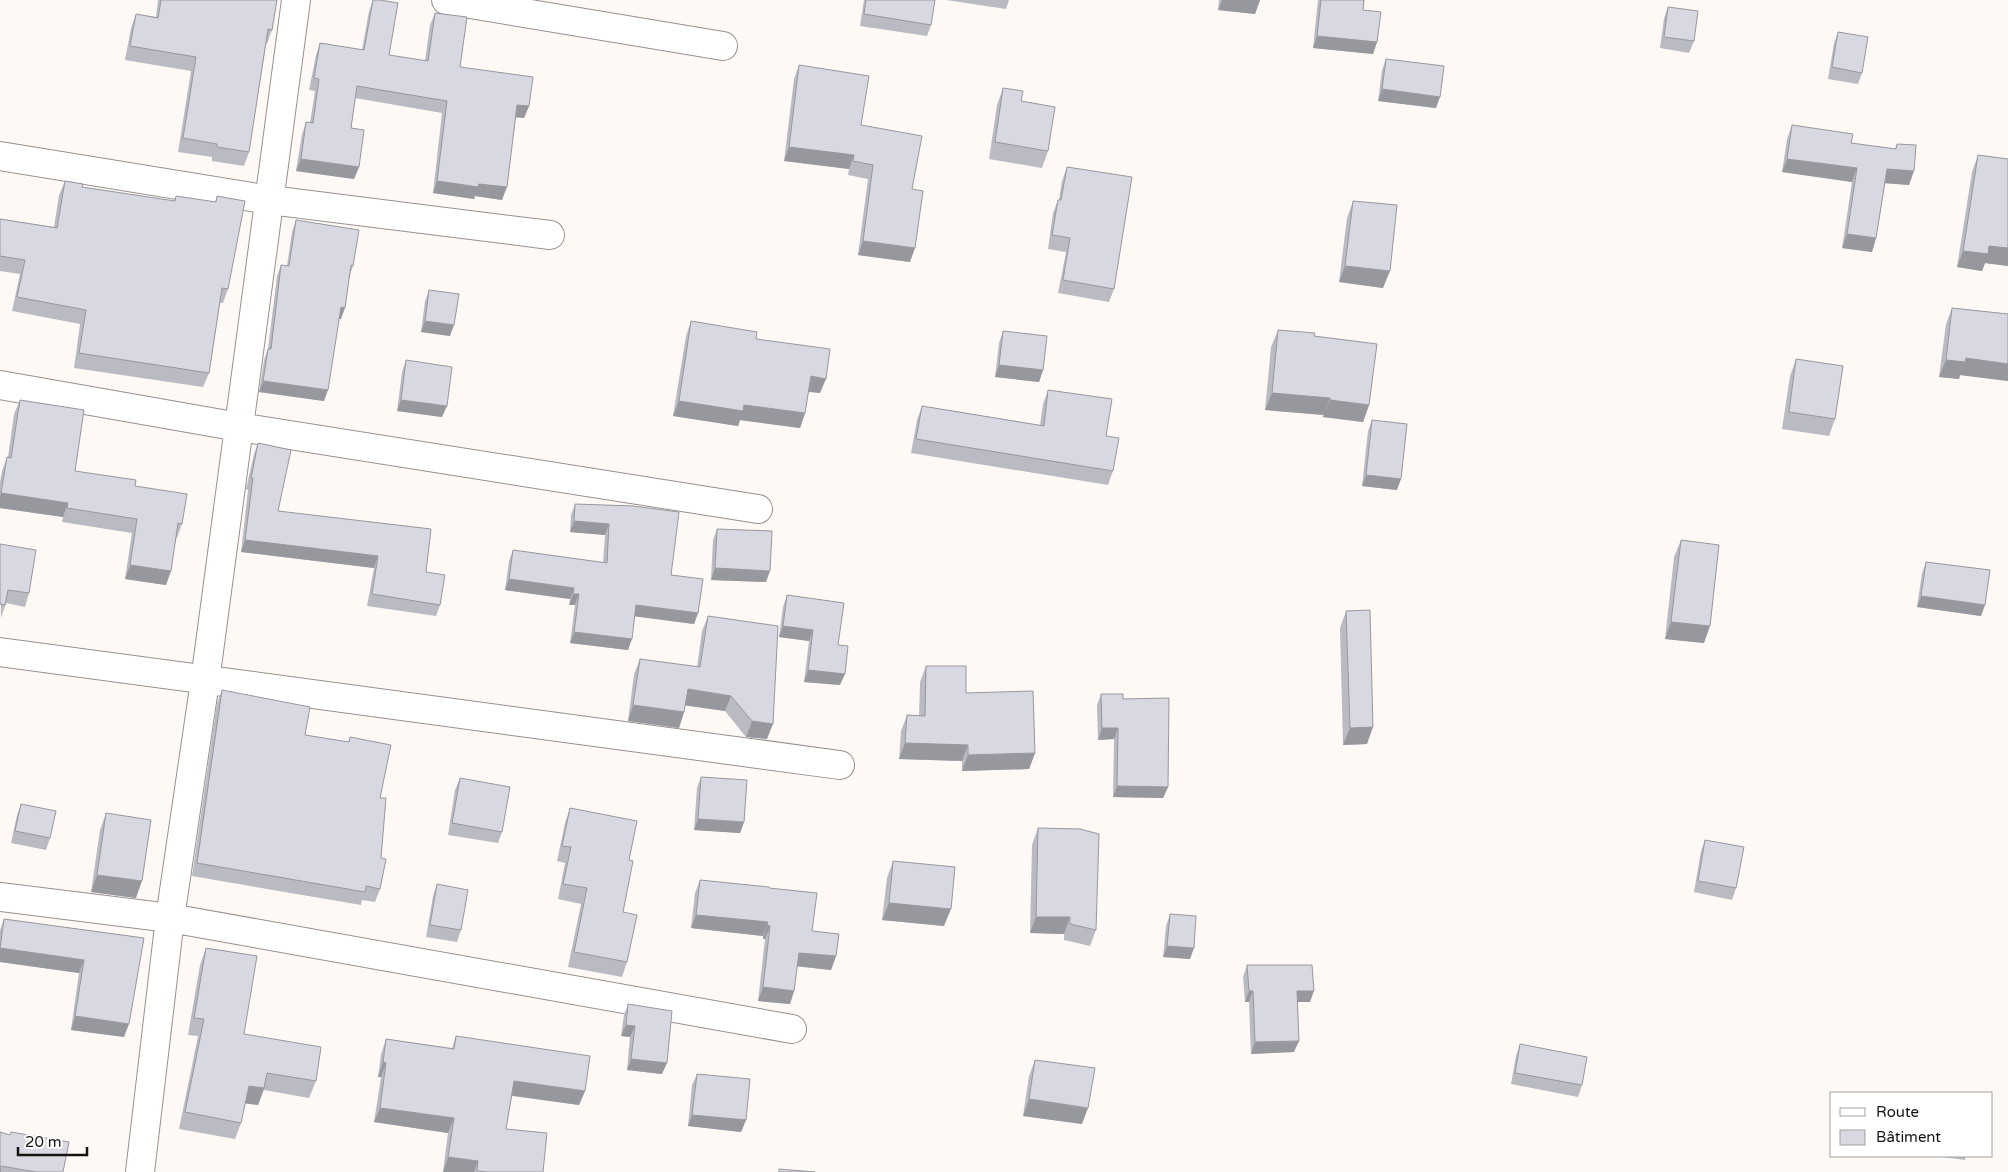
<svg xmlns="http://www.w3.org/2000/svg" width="2008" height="1172" font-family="'Varela Round',sans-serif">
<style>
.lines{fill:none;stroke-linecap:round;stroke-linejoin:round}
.minor-casing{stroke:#99908c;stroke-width:30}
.minor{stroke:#fff;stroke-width:28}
.wall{fill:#babac2}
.shaded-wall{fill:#97979e}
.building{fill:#d8d8e2;stroke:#97979e}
</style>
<rect width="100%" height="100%" fill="#fff9f6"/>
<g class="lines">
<g class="minor-casing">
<path id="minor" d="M446 0 723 46
M0 156 270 200 550 235
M0 385 239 427 758 509
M0 652 840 765
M0 897 170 918 792 1029
M140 1172 170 918 205 681 296 0"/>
</g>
<use href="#minor" class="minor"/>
</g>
<path class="wall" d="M158 0H277L272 30 267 44H266L249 152 244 166 212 161V157L178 152 191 71 125 60 131 28 136 14 156 17Z
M373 0 389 55 425 61 430 25 435 13 460 67 529 106 524 118 516 117 502 200 475 196 474 199 433 193 442 113 355 98 351 128 359 167 354 179 296 171 302 134 306 122 310 123 315 91 309 90 316 55 320 43 362 50 369 11Z
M864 0H935L931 25 927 36 860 26Z
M946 0H1009L1006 9Z
M1219 0H1260L1255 14 1218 10Z
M1318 0H1364L1363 10 1377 42 1373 54 1313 48Z
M1668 7 1694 41 1689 53 1660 48 1664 18Z
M1838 32 1862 73 1858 84 1828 79 1834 43Z
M1386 59 1436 108 1378 101 1382 70Z
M799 65 861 125 912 189 910 262 858 255 868 179 848 175 849 169 784 161 794 79Z
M1003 88 1021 101 1048 151 1042 168 989 159 997 105Z
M1792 125 1851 143 1895 149 1897 144 1909 185 1885 183 1876 238 1872 252 1842 248 1852 182 1782 172 1787 139Z
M1978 155 2008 159V266L1985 263 1982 271 1957 267 1972 172Z
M1067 167 1114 289 1109 302 1058 293 1066 252 1048 249 1053 213 1058 200H1059L1062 181Z
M65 181 82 187 174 201 176 196 215 202 217 196 228 289 223 303H220L209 373 203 387 74 368 80 324 12 311 20 274 0 271V219L54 227 59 195Z
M1353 201 1383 288 1339 282 1347 218Z
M296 220 353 266 350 275 341 319H339L324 401 259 392 264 360 268 349 277 276 281 265 287 266 292 232Z
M429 290 450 336 421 332 425 301Z
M1952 308 2008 314V381L1960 375 1959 379 1939 377 1946 324Z
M691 321 756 339 820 393 808 392 805 413 800 428 740 420 738 426 673 416 686 336Z
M1278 330 1314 336 1369 405 1363 422 1323 417 1324 415 1265 410 1271 347Z
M1003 331 1043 370 1039 382 995 377 999 343Z
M1796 359 1835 419 1829 436 1782 429 1790 376Z
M406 360 442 417 397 411 402 372Z
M1048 390 1106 436 1113 471 1108 485 911 453 917 420 922 406 1040 425 1043 404Z
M20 400 75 471 135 486 182 524 177 538H176L166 585 125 579 132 533 62 522 63 517 0 508V482L2 471 7 457H8L14 414Z
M1372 420 1397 490 1362 486 1368 431Z
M258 443 278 511 426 572 440 605 436 616 367 606 374 568 241 552 248 490 246 489 254 454Z
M575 504 633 506 671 575 698 613 694 624 635 616 628 650 570 643 575 605H569L570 599 505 590 509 561 513 550 603 563 605 535 570 532 571 515Z
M717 529 766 582 711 580 713 540Z
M1681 540 1704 643 1665 639 1674 557Z
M0 544 29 593 25 607 6 603 1 618Z
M1926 562 1981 616 1917 607 1922 573Z
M787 595 838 645 840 685 804 682 809 641 779 637 783 607Z
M1346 611 1367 744 1343 745 1340 628Z
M708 616 767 739 746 737 725 711 685 705 684 712 679 728 628 721 634 674 640 659 697 667 702 631Z
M926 666 966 693 1035 753 1029 769 962 771V761L899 759 901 731 907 715 919 716 920 682Z
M222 690 305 735 348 742 350 737 380 798V889L375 902 362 900 361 905 192 876 217 703Z
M1101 694 1123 699 1168 787 1163 798 1113 797 1114 739 1098 740 1097 705Z
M701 777 744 822 740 833 694 830 697 788Z
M460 778 502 832 498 843 448 835 455 790Z
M21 804 50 838 46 850 11 843 17 815Z
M570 808 629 860 623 912 627 962 622 977 568 967 581 904 558 899 565 863 557 861 565 823Z
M106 813 136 898 91 892 100 830Z
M1038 828 1096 930 1090 946 1064 940V934L1030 933 1032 845Z
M1705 840 1736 888 1732 900 1694 892 1701 851Z
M893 861 944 926 882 920 887 878Z
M700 880 769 888 812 931 836 956 831 970 797 966 794 991 790 1004 758 1001 765 939H763V936L691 928 695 893Z
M437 884 461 930 457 942 426 937 433 896Z
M1170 914 1190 959 1163 957 1166 926Z
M4 919 144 938 124 1037 71 1030 79 973 0 962V930Z
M206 948 244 1034 316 1081 309 1098 264 1090 258 1105 245 1103 241 1123 235 1139 179 1129 198 1036 188 1035 200 965Z
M1247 965 1310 1002H1297L1294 1052 1251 1054 1249 1002H1245L1243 977Z
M628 1004 662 1074 627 1070 630 1037 621 1036 624 1015Z
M456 1036 585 1091 579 1105 512 1096 506 1129 543 1172H443L448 1133 374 1122 381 1077H378L381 1054 386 1039 452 1048Z
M1520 1044 1582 1085 1578 1097 1511 1084 1516 1056Z
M1035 1060 1082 1124 1023 1116 1029 1076Z
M697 1074 746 1120 741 1132 688 1126 692 1085Z
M11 1132 63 1172H0Z
M1935 1156H1966L1965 1160Z"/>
<path class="shaded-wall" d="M1222 0H1260L1255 14 1218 10Z
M1317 36 1377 42 1373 54 1313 48Z
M1382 89 1440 97 1436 108 1378 101Z
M517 105 529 106 524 118 513 117Z
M789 147 854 155 849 169 784 161Z
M301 159 359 167 354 179 296 171Z
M1787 159 1857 168 1852 182 1782 172Z
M1887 169 1914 171 1909 185 1882 183Z
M437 181 479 184 507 187 502 200 475 196 474 199 433 193Z
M1847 234 1876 238 1872 252 1842 248Z
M863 241 915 248 910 262 858 255Z
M1989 246 2008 248V266L1985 263 1982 271 1957 267 1963 251Z
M1345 266 1390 271 1383 288 1339 282Z
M341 307 345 308 341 319H337Z
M425 321 454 325 450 336 421 332Z
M1966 358 2008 364V381L1960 375 1959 379 1939 377 1946 360Z
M999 365 1043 370 1039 382 995 377Z
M811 376 826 379 820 393 805 391Z
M263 381 328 390 324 401 259 392Z
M1272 393 1330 398 1324 415 1265 410Z
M401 400 447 406 442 417 397 411Z
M1330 400 1369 405 1363 422 1323 417Z
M679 401 744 405 805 413 800 428 740 420 738 426 673 416Z
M1366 475 1401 479 1397 490 1362 486Z
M1 493 68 503 63 517 0 508V497Z
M574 521 609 524 605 535 570 532Z
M245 540 378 556 374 568 241 552Z
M130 565 171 571 166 585 125 579Z
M715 568 770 571 766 582 711 580Z
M509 579 574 588 570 599 505 590Z
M573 594H579L575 605H569Z
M1921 596 1985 605 1981 616 1917 607Z
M636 605 698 613 694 624 632 616Z
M1671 622 1710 626 1704 643 1665 639Z
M783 626 813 630 809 641 779 637Z
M574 632 632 639 628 650 570 643Z
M808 670 845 674 840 685 804 682Z
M688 689 731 696 725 711 682 705Z
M633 705 684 712 679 728 628 721Z
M752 721 773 724 767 739 746 737Z
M1373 727 1367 744 1343 745 1350 728Z
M1102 728H1118L1114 739 1098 740Z
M905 743 968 745 962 761 899 759Z
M1035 753 1029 769 962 771 968 755Z
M1117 786 1168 787 1163 798 1113 797Z
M698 819 744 822 740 833 694 830Z
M97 875 142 881 136 898 91 892Z
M889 903 951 909 944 926 882 920Z
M696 915 768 922 763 936 691 928Z
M1036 917H1070L1064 934 1030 933Z
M767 925 770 926 765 939H763Z
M1167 946 1194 948 1190 959 1163 957Z
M0 948 84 960 79 973 0 962Z
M799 953 836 956 831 970 794 966Z
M763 987 794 991 790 1004 758 1001Z
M1249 991H1253L1249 1002H1245Z
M1297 991H1314L1310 1002H1293Z
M75 1016 129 1024 124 1037 71 1030Z
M626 1025 635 1026 630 1037 621 1036Z
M1299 1041 1294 1052 1251 1054 1255 1042Z
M631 1059 667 1063 662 1074 627 1070Z
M383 1062 386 1063 381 1077H378Z
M514 1081 585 1091 579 1105 508 1095Z
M249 1086 264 1088 258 1105 242 1103Z
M1029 1099 1088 1108 1082 1124 1023 1116Z
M380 1108 454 1118 448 1133 374 1122Z
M692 1115 746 1120 741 1132 688 1126Z
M448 1157 478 1161 474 1172H443Z"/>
<path class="building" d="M161 0H277L272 30 268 29 249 152 217 147V144L183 138 196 57 130 46 136 14 158 18Z
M373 0H380L398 3 389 55 428 61 435 13 467 17 460 67 533 77 529 106 517 105 507 187 479 184 478 187 437 181 447 101 357 86 351 128 364 130 359 167 301 159 306 122 313 123 319 79 314 78 320 43 364 50Z
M866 0H935L931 25 864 14Z
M1321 0H1364L1363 10 1381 12 1377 42 1317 36Z
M1668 7 1698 11 1694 41 1664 37Z
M1838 32 1868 37 1862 73 1832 67Z
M1386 59 1444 66 1440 97 1382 89Z
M799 65 869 76 861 125 922 136 912 189 923 191 915 248 863 241 873 165 853 161 854 155 789 147Z
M1003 88 1023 91 1021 101 1055 107 1048 151 995 142Z
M1792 125 1853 134 1851 143 1896 149 1897 144 1916 145 1914 171 1887 169 1876 238 1847 234 1857 168 1787 159Z
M1978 155 2008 159V248L1989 246 1988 254 1963 251Z
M1067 167 1132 177 1114 289 1063 280 1070 238 1052 235 1058 200H1061Z
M65 181 83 184 82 187 175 201 176 196 216 202 217 196 245 201 228 289 222 288 209 373 79 353 86 310 17 297 25 260 0 256V219L57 228Z
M1353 201 1397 205 1390 271 1345 266Z
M296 220 359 230 353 266 351 265 345 308 341 307 328 390 263 381 268 349H271L281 265 289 266Z
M429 290 459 294 454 325 425 321Z
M1952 308 2008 314V364L1966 358 1965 362 1946 360Z
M691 321 757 332 756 339 830 349 826 379 811 376 805 413 744 405 743 411 679 401Z
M1278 330 1315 333 1314 336 1377 344 1369 405 1330 400V398L1272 393Z
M1003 331 1047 336 1043 370 999 365Z
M1796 359 1843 366 1835 419 1789 412Z
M406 360 452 367 447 406 401 400Z
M1048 390 1112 399 1106 436 1119 438 1113 471 916 439 922 406 1044 426Z
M20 400 84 410 75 471 136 480 135 486 187 494 182 524 178 523 171 571 130 565 137 519 67 508 68 503 1 493 7 457 11 458Z
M1372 420 1407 424 1401 479 1366 475Z
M258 443 291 450 278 511 431 529 426 572 445 575 440 605 372 594 378 556 245 540 253 478H251Z
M575 504 633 506 679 512 671 575 703 579 698 613 636 605 632 639 574 632 579 594H573L574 588 509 579 513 550 607 563 609 524 574 521Z
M717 529 772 531 770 571 715 568Z
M1681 540 1719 545 1710 626 1671 622Z
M0 544 36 550 29 593 8 590 5 605 0 604Z
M1926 562 1990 570 1985 605 1921 596Z
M787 595 844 603 838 645 848 646 845 674 808 670 813 630 783 626Z
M1370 610 1373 727 1350 728 1346 611Z
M708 616 778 626 773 724 752 721 731 696 688 689 684 712 633 705 640 659 700 667Z
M926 666H966V693L1033 691 1035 753 968 755V745L905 743 907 715 925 716Z
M222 690 310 707 305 735 349 742 350 737 391 745 380 798H386L381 858 386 859 380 889 366 886 365 892 197 863Z
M1101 694H1123V699L1169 698 1168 787 1117 786 1118 728H1102Z
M701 777 747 780 744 822 698 819Z
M460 778 510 787 502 832 452 823Z
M21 804 56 811 50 838 15 831Z
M570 808 637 821 629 860 633 861 623 912 637 915 627 962 574 952 587 888 563 884 571 847 562 846Z
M106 813 151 820 142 881 97 875Z
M1038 828 1080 829 1099 834 1096 930 1070 924V917H1036Z
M1705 840 1744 847 1736 888 1698 881Z
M893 861 955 867 951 909 889 903Z
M700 880 769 887V888L817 893 812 931 839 934 836 956 799 953 794 991 763 987 770 926 767 925 768 922 696 915Z
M437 884 468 890 461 930 430 925Z
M1170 914 1196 916 1194 948 1167 946Z
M4 919 144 938 129 1024 75 1016 84 960 0 948Z
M206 948 257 956 244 1034 321 1047 316 1081 267 1073 264 1088 249 1086 241 1123 185 1112 204 1019 194 1018Z
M1247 965H1312L1314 991H1297L1299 1041 1255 1042 1253 991H1249Z
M628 1004 672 1011 667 1063 631 1059 635 1026 626 1025Z
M456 1036 590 1056 585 1091 514 1081 506 1129 547 1133 543 1172H487L477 1171 478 1161 448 1157 454 1118 380 1108 386 1063 383 1062 386 1039 454 1049Z
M1520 1044 1587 1057 1582 1085 1515 1073Z
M1035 1060 1095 1068 1088 1108 1029 1099Z
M697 1074 750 1079 746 1120 692 1115Z
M0 1132 10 1135 11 1132 69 1142 63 1172H36L1 1166 0 1172Z
M779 1169 815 1172H779Z"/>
<rect x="1830" y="1092" width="162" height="65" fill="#ffffff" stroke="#a2a1a0"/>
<rect x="1840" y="1108" width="25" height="8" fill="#ffffff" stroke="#a2a1a0"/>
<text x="1876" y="1117" font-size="15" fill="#171412">Route</text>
<rect x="1840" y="1130" width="25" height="15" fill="#d8d8e2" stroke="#a2a1a0"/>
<text x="1876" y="1142" font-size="15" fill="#171412">Bâtiment</text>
<path d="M18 1147v8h69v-8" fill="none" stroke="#171412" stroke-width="2.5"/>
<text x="25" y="1147" font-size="15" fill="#171412" stroke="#ffffff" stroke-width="4" paint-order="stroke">20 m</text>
</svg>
